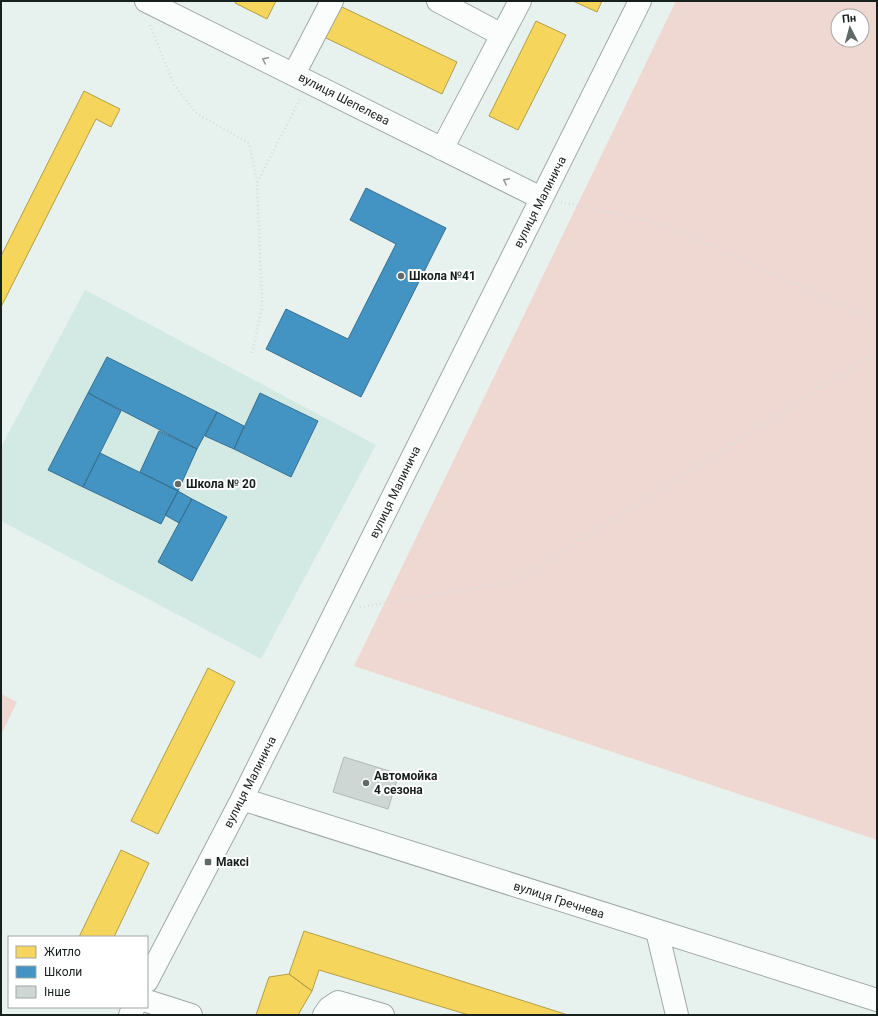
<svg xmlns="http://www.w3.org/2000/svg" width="878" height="1016" font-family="Roboto,sans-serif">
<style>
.built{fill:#d3e9e3}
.green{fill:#f0d8d2;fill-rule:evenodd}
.homes{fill:#f6d55c;stroke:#b39f49}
.schools{fill:#4393c3;stroke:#367092}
.building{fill:#ced7d4;stroke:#b0b9b6}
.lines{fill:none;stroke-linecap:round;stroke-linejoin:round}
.minor-casing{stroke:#a0a9a6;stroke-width:24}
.path{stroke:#d8dbda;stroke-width:2.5;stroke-dasharray:1 3;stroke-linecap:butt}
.minor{stroke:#fbfdfd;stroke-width:22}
.oneway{stroke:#959a99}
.poi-dot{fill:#606a67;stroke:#fff;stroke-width:1.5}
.labels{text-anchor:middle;stroke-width:4;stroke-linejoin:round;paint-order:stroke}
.street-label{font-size:12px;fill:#18201e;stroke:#fff}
.poi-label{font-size:12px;font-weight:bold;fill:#18201e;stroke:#fff;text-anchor:start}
</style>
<rect width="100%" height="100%" fill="#e7f2ef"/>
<path class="built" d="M85 290 376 445 261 659 1 521V447Z"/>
<path class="green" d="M676 1H877V840L354 666ZM838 16H862V40H838Z
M1 694 17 702 1 735Z"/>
<path class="homes" d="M236 1H276L267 19 235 3Z
M573 1H602L597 12Z
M340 6 457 62 442 94 324 37Z
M536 21 566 35 518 130 489 116Z
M84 91 120 109 111 127 96 119 1 307V256Z
M208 668 235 682 158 834 131 821Z
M121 850 149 863 114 937H79Z
M304 931 568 1015H469L319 970 312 991 289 974Z
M289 974 312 991 298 1015H256L269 977Z"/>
<path class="schools" d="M366 188 446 228 361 397 266 349 286 309 348 339 396 244 350 220Z
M107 357 217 412 197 449 88 393Z
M88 393 121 411 83 487 48 470Z
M260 393 318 421 291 477 234 449Z
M217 412 244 426 234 449 205 436Z
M159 431 197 449 178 491 140 472Z
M100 453 178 491 161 524 83 487Z
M178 491 192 499 179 523 165 515Z
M192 499 227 517 192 581 158 562Z"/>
<path class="building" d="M344 757 399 774 388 809 333 792Z"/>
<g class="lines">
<g class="minor-casing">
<path id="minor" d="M146 1 541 198
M438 1 502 35
M294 74 332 1
M442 149 520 1
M242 799 877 1000
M657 931 677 1015
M147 981 242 799 640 1
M147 1001 191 1015
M130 1015 134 1007
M324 1015 329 1008 338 1002 383 1015"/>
</g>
<path class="path" d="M150 25 174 85 197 114 249 143 257 182
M561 202 666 225 877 321
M252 353 261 312 262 300 257 183 300 99
M360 607 515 582 877 352"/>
<use href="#minor" class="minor"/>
</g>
<defs><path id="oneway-chevron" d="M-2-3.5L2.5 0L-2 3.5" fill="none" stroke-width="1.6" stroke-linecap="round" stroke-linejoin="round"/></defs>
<g class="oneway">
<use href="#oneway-chevron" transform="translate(265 60) rotate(-154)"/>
<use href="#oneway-chevron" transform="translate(506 181) rotate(-154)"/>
</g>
<g class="poi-dot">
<circle cx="401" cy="276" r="4"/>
<circle cx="178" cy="484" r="4"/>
<circle cx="366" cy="783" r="4"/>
<rect x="204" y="858" width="8" height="8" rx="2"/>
</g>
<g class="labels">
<g class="street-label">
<text transform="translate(344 99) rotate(27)" y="4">вулиця Шепелєва</text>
<text transform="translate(540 202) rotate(-63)" y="4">вулиця Малинича</text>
<text transform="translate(395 492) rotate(-64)" y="4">вулиця Малинича</text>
<text transform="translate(250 782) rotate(-63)" y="4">вулиця Малинича</text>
<text transform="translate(559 900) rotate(18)" y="4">вулиця Гречнева</text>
</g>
<g class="poi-label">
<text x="409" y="280">Школа №41</text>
<text x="186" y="488">Школа № 20</text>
<text x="374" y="780">Автомойка<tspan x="374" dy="14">4 сезона</tspan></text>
<text x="216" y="866">Максі</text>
</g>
</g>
<rect width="878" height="1016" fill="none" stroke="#18201e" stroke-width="4"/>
<rect x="8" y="936" width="140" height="72" fill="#ffffff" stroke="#a3a6a5"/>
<rect x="16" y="946" width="20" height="12" fill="#f6d55c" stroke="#a3a6a5"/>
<text x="44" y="956" font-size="12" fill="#18201e">Житло</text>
<rect x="16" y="966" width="20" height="12" fill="#4393c3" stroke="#a3a6a5"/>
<text x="44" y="976" font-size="12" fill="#18201e">Школи</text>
<rect x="16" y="986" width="20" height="12" fill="#ced7d4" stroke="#a3a6a5"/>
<text x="44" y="996" font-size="12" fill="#18201e">Інше</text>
<g transform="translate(850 28) rotate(354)"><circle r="19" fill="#ffffff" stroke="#a3a6a5"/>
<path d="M0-3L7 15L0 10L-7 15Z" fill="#606a67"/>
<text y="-6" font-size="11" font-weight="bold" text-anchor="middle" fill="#18201e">Пн</text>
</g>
</svg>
